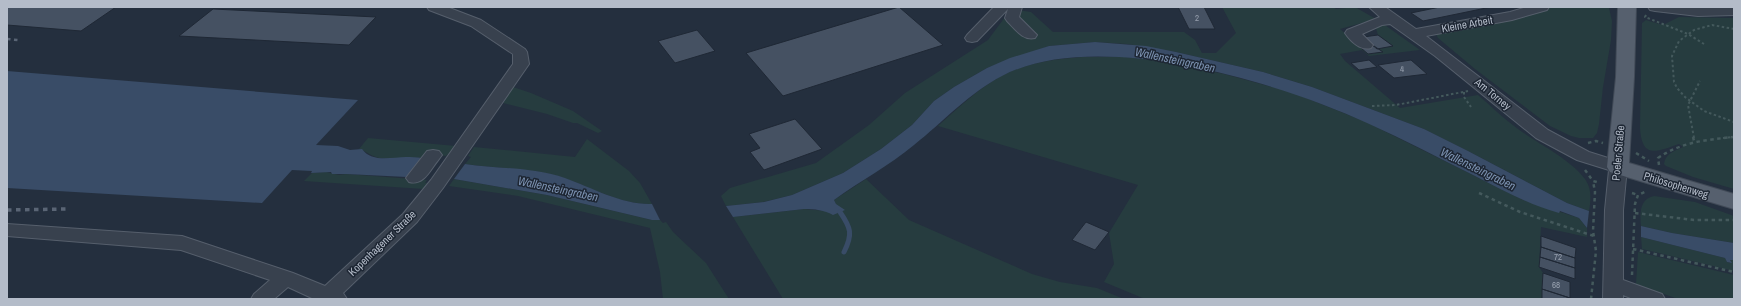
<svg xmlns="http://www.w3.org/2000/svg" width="1741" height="306" font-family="'Archivo Narrow',sans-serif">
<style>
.green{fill:#263c3f}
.water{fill:#394c67}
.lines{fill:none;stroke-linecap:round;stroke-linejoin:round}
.stream{stroke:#394c67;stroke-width:5}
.building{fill:#455162;stroke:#1f2835}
.minor-casing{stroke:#565f6c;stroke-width:2}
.major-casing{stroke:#414a57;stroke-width:2}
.path-far1{stroke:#44595c;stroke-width:2;stroke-dasharray:2.5 2.5;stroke-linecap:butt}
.path{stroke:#44595c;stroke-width:2.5;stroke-dasharray:3.5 3.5;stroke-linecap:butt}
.minor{fill:#38414e;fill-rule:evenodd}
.major{fill:#56606e;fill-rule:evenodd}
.rail-far1{stroke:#5a6575;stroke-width:2.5;stroke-dasharray:3.5 3.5;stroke-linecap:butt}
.rail{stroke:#5a6575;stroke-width:3.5;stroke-dasharray:4.5 4.5;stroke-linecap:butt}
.labels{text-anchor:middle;stroke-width:3;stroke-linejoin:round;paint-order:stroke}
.number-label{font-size:9px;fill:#98a1af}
.street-label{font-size:11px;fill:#b4bcc9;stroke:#1d2633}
.water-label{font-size:12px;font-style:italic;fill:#7c92b1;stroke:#1d2633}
</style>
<rect width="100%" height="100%" fill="#242f3e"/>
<path class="green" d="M1222 7H1333L1336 9 1355 7 1376 19 1340 29 1368 54 1382 52 1378 48 1393 46 1378 35 1375 25 1382 23 1420 50 1369 56 1362 50 1340 54 1345 61 1400 108 1478 95C1491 106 1504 119 1518 129 1538 144 1569 158 1585 179 1592 189 1591 200 1589 211L1567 203 1468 151 1424 129 1312 87 1263 72 1176 52 1127 44 1095 42 1049 46 987 68 954 87 934 101 912 125 881 149 843 173 792 195 763 202 726 206 721 196 730 188 816 163 869 125 905 93 988 40 1011 9 1031 12 1053 32H1184L1195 40 1202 53H1216L1236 33Z
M1552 7 1609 8 1612 21 1611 40 1603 87 1599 124 1597 133 1593 138H1579L1571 136 1550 126 1475 69 1438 38 1435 32C1475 29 1514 21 1552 7Z
M1679 17 1734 18V189L1693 177 1666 166 1664 164C1665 154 1674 151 1683 147L1679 144C1656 152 1642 159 1640 128L1642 23 1646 20 1663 25Z
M1082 57H1125L1152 60 1224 74 1291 92 1366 122 1523 200 1579 218 1587 228V237L1541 227 1539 267 1543 273 1542 299H1145L1104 282 1114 264 1109 233 1138 185 938 126C958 108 978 89 1001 76 1025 63 1055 59 1082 57Z
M513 87 531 93 573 111 602 131 598 133 577 123H573L547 114 503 103Z
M368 138 456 146 451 154H448L446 156 425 154 422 158C408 157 392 160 379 158 371 156 364 150 359 149Z
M587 139 629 171 640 183 652 204C616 205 584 182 550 174 522 168 493 168 465 164L471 157 468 156 474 147 575 157Z
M326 172 339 175 346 174 427 180 425 183H428L424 189 304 181 312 173Z
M454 179 547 195 652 220H660L663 223 666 222 673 232 706 263 729 299H663L660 272 650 228 518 196 449 186Z
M866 179 909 220 1032 274 1060 282 1097 288 1124 299H783L733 217 804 209 827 211 836 204 834 200Z
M1654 196 1695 202 1734 216V243L1672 233 1641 226C1640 214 1639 199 1654 196Z
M1641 237 1725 258 1727 262 1731 263 1730 259 1734 260V271L1642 249Z
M1638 252 1734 275V299H1678L1636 284Z"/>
<path class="water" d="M1095 42 1146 46 1176 52 1263 72 1312 87 1424 129 1468 151 1567 203 1589 211 1587 228 1579 218 1560 211 1559 213C1530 205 1502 190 1475 176 1439 158 1403 139 1367 123 1276 81 1095 27 1002 76 969 93 943 122 914 145 889 166 860 181 834 200L836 204 845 210 833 215C824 210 815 209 804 209L733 217 726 206 764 202 792 195 843 173 881 149 912 125 934 101 954 87 987 68 1010 58 1049 46Z
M7 71 358 100 316 145 338 146 350 150 362 149C372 163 392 157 406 157 411 157 417 157 422 158L407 177 346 174H332L331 172 311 173 312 171 292 170 262 203 7 188Z
M465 164C498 169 534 167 565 178 593 188 622 205 652 204L660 220H652L547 195 454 179Z
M1641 226 1672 233 1734 243V260H1730L1732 263 1727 262 1725 258 1641 237Z"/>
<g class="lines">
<path class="stream" d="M840 212C851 228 853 234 844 252"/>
</g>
<path class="building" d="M7 7H116L81 31 7 25Z
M899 7 943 45 783 96 746 53Z
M1178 7H1204L1215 29H1189Z
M1440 7H1491L1423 21 1411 13Z
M213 9 376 17 349 45 179 36Z
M697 30 715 51 675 63 658 41Z
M1378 35 1393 46 1377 49 1363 37Z
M1374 46 1383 52 1368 54 1361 48Z
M1369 60 1377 67 1359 70 1351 63Z
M1411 60 1427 74 1394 78 1378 65Z
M795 119 822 149 764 170 750 152 760 148 749 134Z
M1086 222 1109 232 1095 250 1072 240Z
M1541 236 1576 248 1575 258 1541 247Z
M1541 247 1575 258V268L1540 257Z
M1540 257 1575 268V279L1539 267Z
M1543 273 1570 282V298L1542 289Z
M1542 289 1570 298 1574 299H1542Z"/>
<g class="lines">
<g class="minor-casing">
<path id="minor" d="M427 7H447L481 20 525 49 527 52 529 64 443 188 417 222 343 293 347 299H314L288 287 274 299H251L254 294 270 280 181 250 7 236V224L182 236 293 273 325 286 403 214 431 180 513 64V54L471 26 429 10Z
M994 7H1022L1019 17 1037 35 1035 38C1023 41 1015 29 1007 21L1005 18 1008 9 977 41 972 42 967 41 965 38 967 35Z
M1369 7H1385L1416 29 1510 12 1527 7H1549L1547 10 1512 20 1426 36 1548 130 1589 152 1624 163 1627 167 1623 210V280L1662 294 1665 299H1633L1623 295V299H1603L1605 210 1609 170 1577 160 1536 138 1435 56 1390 24 1382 25 1362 34 1373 45 1371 48C1361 51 1351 42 1345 33L1347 30 1380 17Z
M1648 7H1734V15L1698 16 1655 11 1650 10Z
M433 150 439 151 442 155 439 159C430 170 424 186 409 182L406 178 409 174 427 151Z"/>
</g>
<g class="major-casing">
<path id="major" d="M1618 7H1636L1634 77 1629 163 1734 194V209L1610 172 1607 167 1616 77Z"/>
</g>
<path class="path-far1" d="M1646 15 1645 17 1688 34 1704 44
M1734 29 1712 25 1694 30 1679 41 1672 56 1674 82 1677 88 1685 97 1704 111 1734 122
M1464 92V97L1471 107
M1372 106 1396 105 1468 91
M1694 138 1688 105 1700 81
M1723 138 1734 137"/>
<path class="path" d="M1693 137 1694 141
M1588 143 1596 141 1603 143
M1636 153 1649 161
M1659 165 1658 158C1681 142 1706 140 1733 137
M1585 170 1593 181 1600 183
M1479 193 1520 212 1594 236
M1632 193 1638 195
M1635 213 1694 220H1734
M1633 249 1734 272
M1632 275 1635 204 1638 195 1647 191
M1591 299 1596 251 1593 231 1595 192 1593 181"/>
<use href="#minor" class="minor"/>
<use href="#major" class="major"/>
<path class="rail-far1" d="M7 39 18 40"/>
<path class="rail" d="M7 210 67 209"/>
</g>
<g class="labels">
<g class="number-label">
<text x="1197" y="21">2</text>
<text x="1402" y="72">4</text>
<text x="1558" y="260">72</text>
<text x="1556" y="288">68</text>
</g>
<g class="street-label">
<text transform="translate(1467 24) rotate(-10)" y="4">Kleine Arbeit</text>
<text transform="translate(1493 94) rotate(39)" y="4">Am Torney</text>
<text transform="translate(1618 153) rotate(-85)" y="4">Poeler Straße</text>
<text transform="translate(1676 185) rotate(17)" y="4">Philosophenweg</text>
<text transform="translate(382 243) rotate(-44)" y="4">Kopenhagener Straße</text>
</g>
<g class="water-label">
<text transform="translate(1175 60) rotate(12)" y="4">Wallensteingraben</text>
<text transform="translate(1478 169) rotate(26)" y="4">Wallensteingraben</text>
<text transform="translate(558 189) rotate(12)" y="4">Wallensteingraben</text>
</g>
</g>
<rect width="1741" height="306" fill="none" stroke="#b4bcc9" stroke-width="16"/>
</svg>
